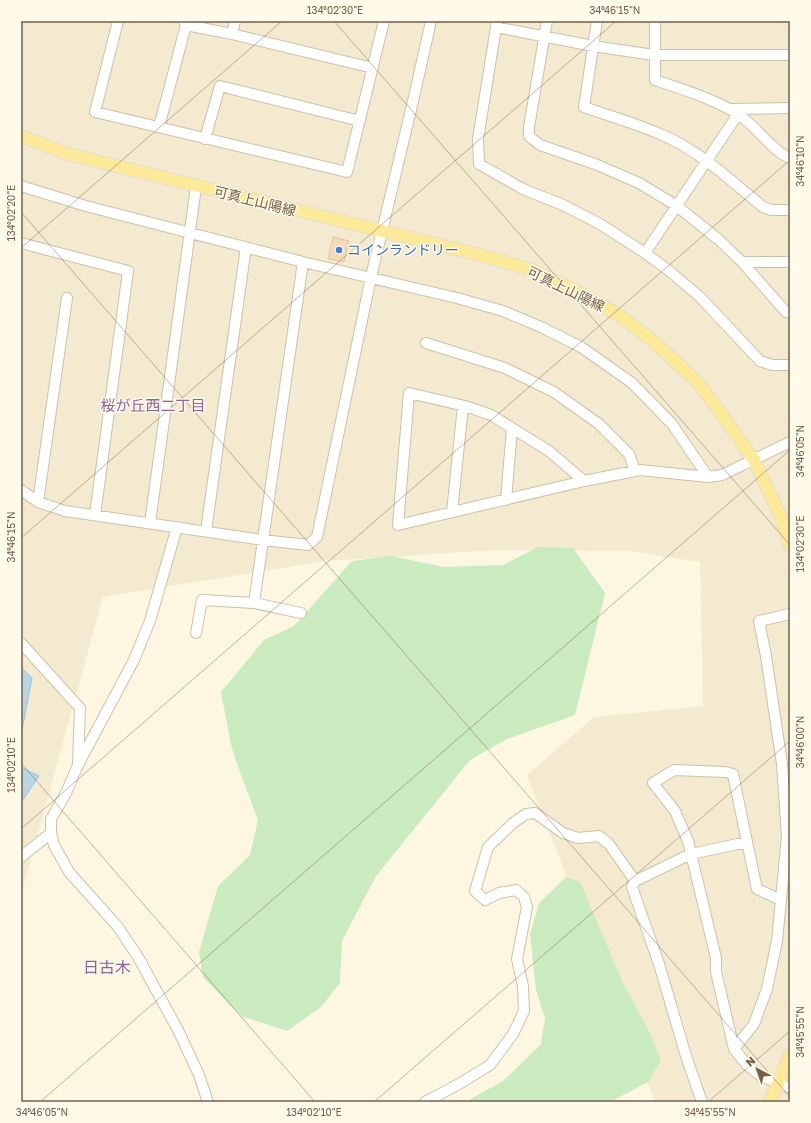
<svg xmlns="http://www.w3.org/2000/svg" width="811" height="1123" font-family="'Golos Text','Noto Sans JP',sans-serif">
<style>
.residential{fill:#f4ead0}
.green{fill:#caeac0}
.water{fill:#b6d6e6;stroke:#9cc4d8}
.building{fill:#f3dbb9;stroke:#e6c499}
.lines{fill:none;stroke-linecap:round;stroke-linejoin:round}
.minor-casing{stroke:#cec0a8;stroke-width:12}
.major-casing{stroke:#e1dcd7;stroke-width:14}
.minor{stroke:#fff;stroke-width:10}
.major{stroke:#fdea99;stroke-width:12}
.ticks{fill:none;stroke:#756048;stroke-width:1;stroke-opacity:0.45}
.shop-dot{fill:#3f7fe0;stroke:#fffae9;stroke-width:1.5}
.labels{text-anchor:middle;stroke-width:3;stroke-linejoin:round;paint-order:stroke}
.street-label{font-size:14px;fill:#756048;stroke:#fffae9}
.shop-label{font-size:14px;fill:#366cbe;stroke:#fffae9;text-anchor:start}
.neighbourhood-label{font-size:15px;fill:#906398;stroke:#fffae9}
.quarter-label{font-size:16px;fill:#906398;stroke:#fffae9}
.neatline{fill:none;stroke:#756048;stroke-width:1.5}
.ticks-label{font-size:10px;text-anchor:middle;fill:#756048}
</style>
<rect width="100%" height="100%" fill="#fdf7e2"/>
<path class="residential" d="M21 21H790V1102H655L527 775 594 717 703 706 700 562 629 551 494 550 325 561 103 597 21 895Z"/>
<path class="green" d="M538 547 573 548 605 593 575 715 507 739 470 760 376 876 342 941 340 983 321 1007 287 1031 241 1016 203 977 199 952 218 886 250 855 258 820 237 764 231 745 221 692 264 640 294 626 352 561 391 556 444 567 503 565Z
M566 877 580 882 623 983 649 1031 661 1060 648 1082 610 1102H465L503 1081 541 1044 545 1018 536 990 530 934 539 903Z"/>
<path class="water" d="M21 667 32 678 21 735Z
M21 767 39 776 21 803Z"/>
<path class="building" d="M333 237 349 241 344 262 328 259Z"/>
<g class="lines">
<g class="minor-casing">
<path id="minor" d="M118 21 95 112 347 172 384 21
M184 21 186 25 232 34 373 68
M497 21 478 139 479 164 523 189 563 205 600 224 645 253 668 270 699 296 760 361 772 365H790
M547 21 529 127V136L540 145 595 164 639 183 677 206 719 240 742 262 786 312 790 313
M597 21 584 107C609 116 635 123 660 134 699 150 730 180 763 207L771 210H790
M655 21V80C682 89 714 99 738 114 754 124 775 154 790 158
M496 27 593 46 654 55H790
M232 34 235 21
M730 109 790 108
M159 127 186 25
M205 139 220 86 360 121
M21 186 86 206 303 262 457 298 503 311 541 327 581 347 632 383 672 424 708 477
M21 243 128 271 95 515
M645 253 738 114
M742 262H790
M426 343 505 368 554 392 599 424 629 454 635 471
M584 481 549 451 491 415 465 406 409 393 398 525 584 481 640 470 708 477 722 475 790 442
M21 490 38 502 65 511 263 540 308 545 317 537 371 277 414 97 431 21
M506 500 512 428
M38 502 67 298
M452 512 463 406
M150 523 196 187
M177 527 150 621 134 660 78 765 66 793 51 819V833L54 845 69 872 118 927 138 957 178 1030 199 1075 208 1102
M206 531 246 247
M254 603 303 262
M196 633 202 600 254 603 301 613
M21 643 80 708 78 763
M747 842 733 774 725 772 674 770 653 783 675 811 688 841 716 958V972L734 1049 747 1065 761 1076 790 1088
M21 857 51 833
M734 1049 754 1024 767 989 777 941 787 836 782 764 766 656 759 621 790 614
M425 1102 459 1084 490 1065 513 1034 524 1011 523 986 517 959 527 907 524 897 516 890 499 893 485 900 475 891 488 847 513 823 526 814 535 813 563 833 578 838 599 836 609 844 635 881
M702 1102 686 1056 659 964 632 887 635 881 691 854 747 842 757 889 781 900"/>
</g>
<g class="major-casing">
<path id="major" d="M21 136 68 154 480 255 533 270 588 297 620 316 653 341 678 364 698 383 715 405 754 460 780 515 790 545
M770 1102 790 1055"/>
</g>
<use href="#minor" class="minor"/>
<use href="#major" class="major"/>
</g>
<path class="ticks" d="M334 21 790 545M21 212 790 1097M21 248 282 21M21 538 616 21M21 763 315 1102M21 829 790 160M40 1102 790 450M374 1102 790 741M708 1102 790 1031"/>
<circle class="shop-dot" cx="339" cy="250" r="4"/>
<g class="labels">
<g class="street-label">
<text transform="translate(255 201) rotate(14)" y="5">可真上山陽線</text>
<text transform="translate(566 289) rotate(26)" y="5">可真上山陽線</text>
</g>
<g class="shop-label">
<text x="347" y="255">コインランドリー</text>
</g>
<g class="neighbourhood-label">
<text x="153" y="411">桜が丘西二丁目</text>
</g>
<g class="quarter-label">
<text x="107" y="973">日古木</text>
</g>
</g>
<rect width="811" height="1123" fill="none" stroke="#fffae9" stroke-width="44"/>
<g transform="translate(757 1069) rotate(319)" stroke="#fffae9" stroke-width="3" paint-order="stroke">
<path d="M0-3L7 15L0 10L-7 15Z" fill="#756048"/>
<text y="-6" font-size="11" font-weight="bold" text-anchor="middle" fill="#756048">N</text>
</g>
<rect x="22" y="22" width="767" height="1079" class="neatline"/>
<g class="ticks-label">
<text x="335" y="14">134°02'30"E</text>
<text x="615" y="14">34°46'15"N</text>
<text transform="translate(800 161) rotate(-90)" y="4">34°46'10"N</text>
<text transform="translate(11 213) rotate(-90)" y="4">134°02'20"E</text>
<text transform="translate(800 451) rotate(-90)" y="4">34°46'05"N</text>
<text transform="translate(11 537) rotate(-90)" y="4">34°46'15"N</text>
<text transform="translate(800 544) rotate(-90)" y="4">134°02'30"E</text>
<text transform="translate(800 742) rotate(-90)" y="4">34°46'00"N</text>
<text transform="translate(11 765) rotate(-90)" y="4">134°02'10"E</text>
<text transform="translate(800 1032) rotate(-90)" y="4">34°45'55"N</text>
<text x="42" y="1116">34°46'05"N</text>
<text x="314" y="1116">134°02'10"E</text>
<text x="710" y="1116">34°45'55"N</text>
</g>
</svg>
